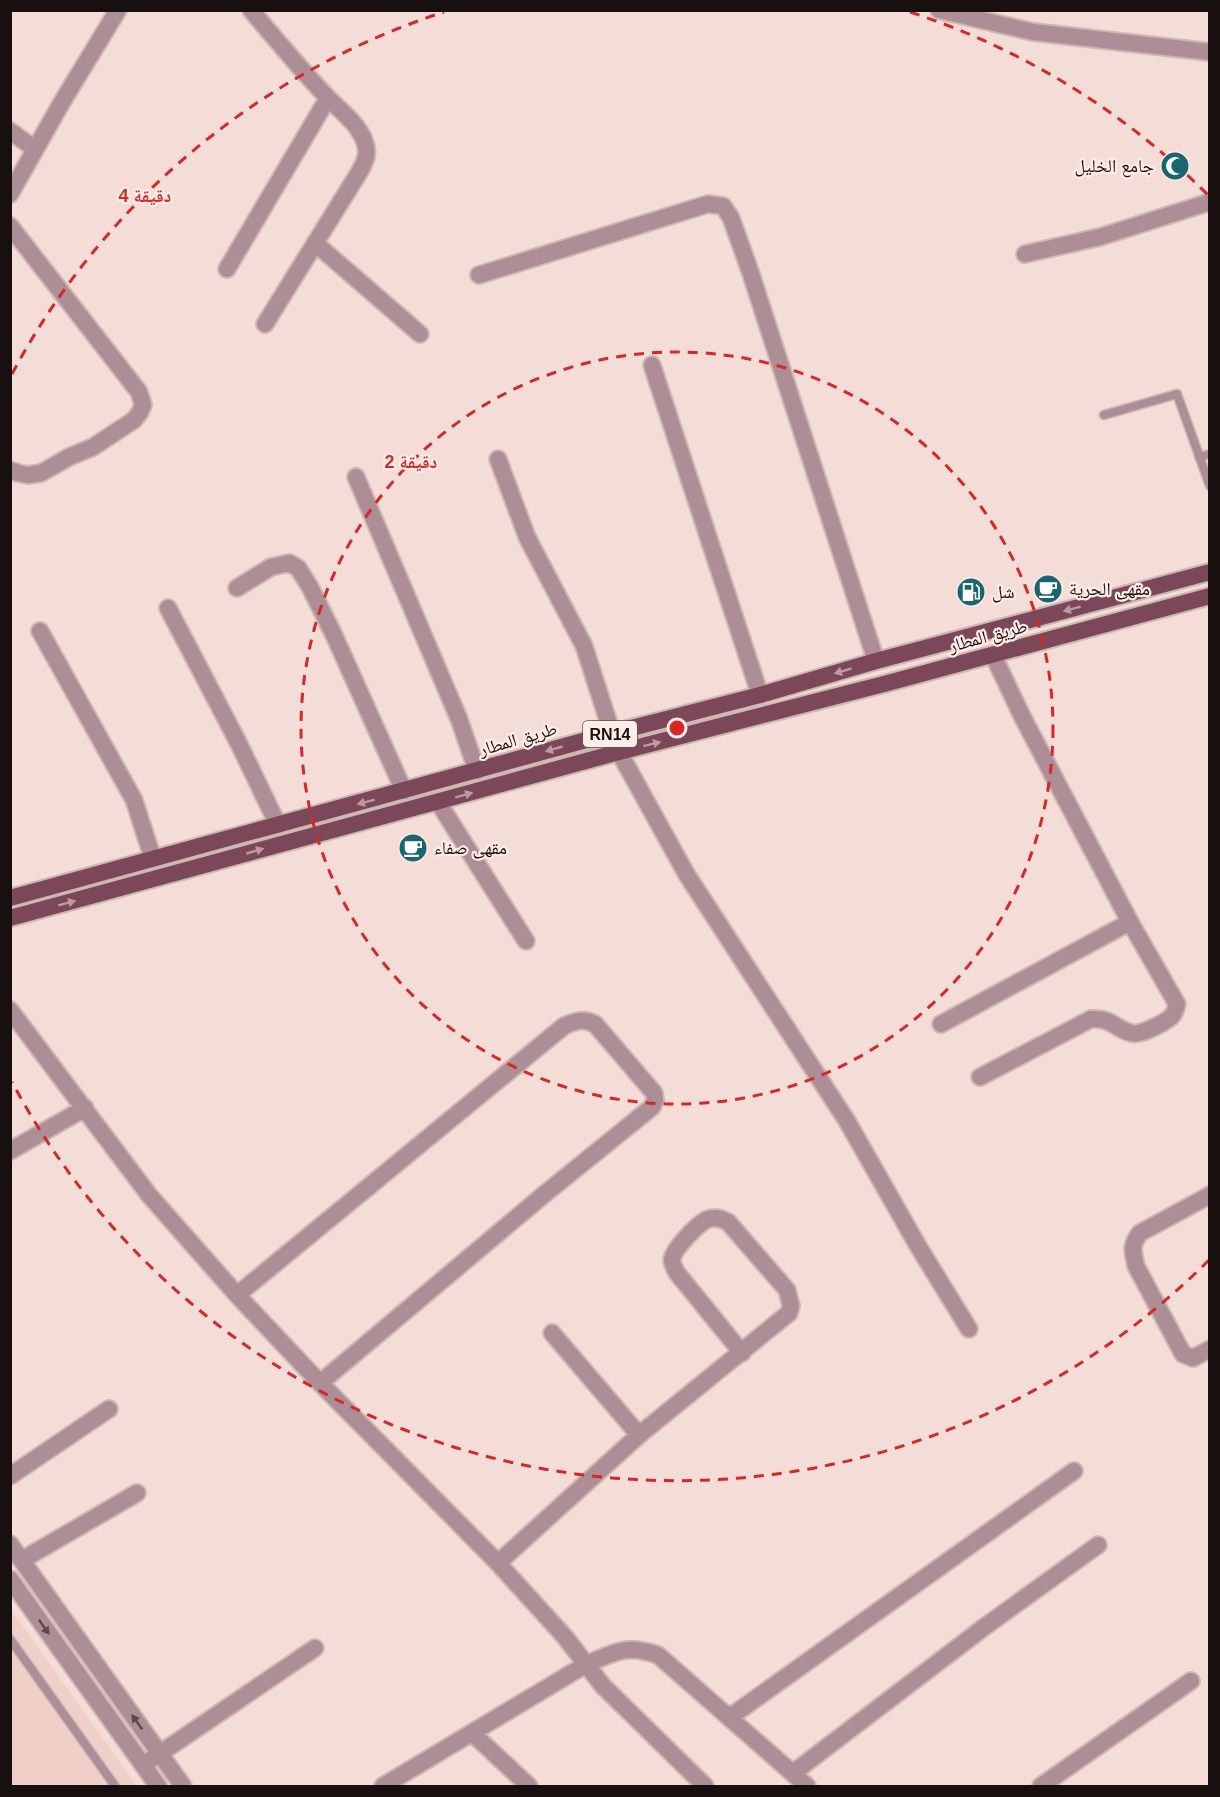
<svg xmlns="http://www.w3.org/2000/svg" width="1220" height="1797" font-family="Helvetica,'Noto Naskh Arabic',sans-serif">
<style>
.built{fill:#f0cfc8}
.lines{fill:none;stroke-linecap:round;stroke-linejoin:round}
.service-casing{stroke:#cdb8b3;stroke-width:11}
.minor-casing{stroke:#cdb8b3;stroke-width:20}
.tertiary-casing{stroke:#cdb8b3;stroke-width:20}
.primary-casing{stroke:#cdb8b3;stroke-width:20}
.service{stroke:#ad8e97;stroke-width:8}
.minor{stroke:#ad8e97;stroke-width:16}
.tertiary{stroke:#ad8e97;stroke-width:16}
.primary{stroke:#7c4859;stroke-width:16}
.oneway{fill:#be9aa0}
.oneway2{fill:#5b494c}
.ring{fill:none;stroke:#d62828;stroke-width:3;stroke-dasharray:10 8}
.labels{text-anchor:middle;stroke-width:4.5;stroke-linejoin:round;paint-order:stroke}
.shield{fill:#ffebe7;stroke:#5d524f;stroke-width:1.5}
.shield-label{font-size:16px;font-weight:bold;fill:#18100e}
.poi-label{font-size:18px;fill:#18100e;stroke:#ffebe7;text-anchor:start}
.street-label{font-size:18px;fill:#18100e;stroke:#ffebe7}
.centre{fill:#d62828;stroke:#ffebe7;stroke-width:3}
.ring-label{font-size:18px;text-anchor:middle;font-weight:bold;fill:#d62828;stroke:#ffebe7;stroke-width:4.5;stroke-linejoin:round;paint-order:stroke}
</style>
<rect width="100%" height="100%" fill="#f5ddd7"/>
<path class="built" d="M10 1609 20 1622 137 1786H11Z"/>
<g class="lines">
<g class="service-casing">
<path id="service" d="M1104 415 1177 394 1210 486
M1199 457 1210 454
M10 1639 115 1786"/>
</g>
<g class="minor-casing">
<path id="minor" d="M251 10C276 40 301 70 328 98 341 111 357 123 364 140 369 152 366 160 360 171L265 324
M939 10 1033 32 1210 52
M10 131 35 149
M10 194 62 102 118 10
M10 226 139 392 143 405 140 412 134 420 93 447 69 457 41 473 28 475 18 473 10 470
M315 243 420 334
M1025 254 1100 237 1210 202
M227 269 328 98
M479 275 708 204 723 206 731 218 750 271 876 661
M652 365 760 695
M498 459 527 537 584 646 612 733
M356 477 459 719 477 771
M237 588 271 567 289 563 298 568 310 587 333 633 404 791
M168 608 238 742 278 825
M40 631 134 800 153 859
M619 752 687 875 847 1121 918 1246 969 1329
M438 802 526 941
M10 1010 149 1195 237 1295 320 1383 498 1563 565 1637 603 1686 705 1786
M941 1024 1130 922
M980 1077 1091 1019C1113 1018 1113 1028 1131 1033 1140 1036 1164 1023 1171 1017 1175 1013 1176 1009 1177 1004L1130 922 1023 718 993 655
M10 1151 85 1108
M1210 1195 1140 1233C1130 1246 1133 1251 1136 1266L1183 1354 1193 1358 1210 1349
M237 1295 564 1026C576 1021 583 1018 595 1024L654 1093 655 1100 652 1107 541 1197 320 1383
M552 1333 639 1435
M10 1476 109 1409
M22 1560 137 1493
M498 1563 639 1435 789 1313 791 1306 787 1290 728 1222C721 1218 714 1216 706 1220 697 1225 673 1249 672 1260 672 1264 675 1269 677 1273L742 1353
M730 1717 1074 1471
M472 1733 529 1786
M143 1765 315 1648
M793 1773 983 1628 1098 1545
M383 1786 585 1665C615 1652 625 1644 658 1655L807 1786
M1041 1786 1191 1681"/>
</g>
<g class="tertiary-casing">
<path id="tertiary" d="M10 1544 183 1786
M10 1579 158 1786"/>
</g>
<g class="primary-casing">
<path id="primary" d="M10 898 612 733 760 695 876 661 1210 572
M10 918 619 752 884 684 1210 596"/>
</g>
<use href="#service" class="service"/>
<use href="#minor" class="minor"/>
<use href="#tertiary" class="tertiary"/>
<use href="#primary" class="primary"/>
</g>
<defs><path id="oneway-solid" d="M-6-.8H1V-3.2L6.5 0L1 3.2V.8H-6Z" transform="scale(1.5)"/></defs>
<g class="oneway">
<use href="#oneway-solid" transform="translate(1072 609) rotate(165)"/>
<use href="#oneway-solid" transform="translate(843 671) rotate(164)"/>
<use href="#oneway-solid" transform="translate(652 744) rotate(-14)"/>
<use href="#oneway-solid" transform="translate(554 749) rotate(164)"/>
<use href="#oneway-solid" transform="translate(464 795) rotate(-15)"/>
<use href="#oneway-solid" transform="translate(366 802) rotate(165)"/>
<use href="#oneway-solid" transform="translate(255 851) rotate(-16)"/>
<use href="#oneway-solid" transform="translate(67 903) rotate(-15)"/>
</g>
<g class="oneway2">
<use href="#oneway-solid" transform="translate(44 1627) rotate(55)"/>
<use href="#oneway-solid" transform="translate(137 1722) rotate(-125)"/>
</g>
<g class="ring">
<circle cx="677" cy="728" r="376"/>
<path d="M1209 1260A753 753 0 0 1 12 1082M12 374A753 753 0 0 1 444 12M910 12A753 753 0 0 1 1209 196"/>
</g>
<defs>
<g id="mosque-disc" transform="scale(1.5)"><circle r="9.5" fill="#19666e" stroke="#ffebe7"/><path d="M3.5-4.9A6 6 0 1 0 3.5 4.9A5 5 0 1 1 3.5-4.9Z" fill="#fff"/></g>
<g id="cafe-disc" transform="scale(1.5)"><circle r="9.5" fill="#19666e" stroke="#ffebe7"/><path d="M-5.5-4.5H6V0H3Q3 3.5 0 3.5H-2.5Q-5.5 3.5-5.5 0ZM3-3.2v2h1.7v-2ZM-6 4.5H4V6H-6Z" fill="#fff"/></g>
<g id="fuel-disc" transform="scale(1.5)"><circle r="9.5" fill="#19666e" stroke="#ffebe7"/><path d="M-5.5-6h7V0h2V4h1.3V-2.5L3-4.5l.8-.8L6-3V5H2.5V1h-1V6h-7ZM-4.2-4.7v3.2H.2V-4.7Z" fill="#fff"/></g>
</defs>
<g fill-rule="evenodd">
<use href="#mosque-disc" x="1175" y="166"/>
<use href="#cafe-disc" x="1048" y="589"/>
<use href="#fuel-disc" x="971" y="592"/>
<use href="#cafe-disc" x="413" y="848"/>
</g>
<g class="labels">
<rect class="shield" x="583" y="721" width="54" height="26" rx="4.5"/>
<g class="shield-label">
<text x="610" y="740">RN14</text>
</g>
<g class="poi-label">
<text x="1154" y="172" text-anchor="end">جامع الخليل</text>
<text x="1069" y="595">مقهى الحرية</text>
<text x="992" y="598">شل</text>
<text x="434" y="854">مقهى صفاء</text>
</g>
<g class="street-label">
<text transform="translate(988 636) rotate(-15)" y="6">طريق المطار</text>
<text transform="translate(518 739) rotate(-16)" y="6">طريق المطار</text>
</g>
</g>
<circle cx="677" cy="728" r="9" class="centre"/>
<g class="ring-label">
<text x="145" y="202">4 دقيقة</text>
<text x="411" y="468">2 دقيقة</text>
</g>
<rect width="1220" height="1797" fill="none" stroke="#18100e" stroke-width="24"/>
</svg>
